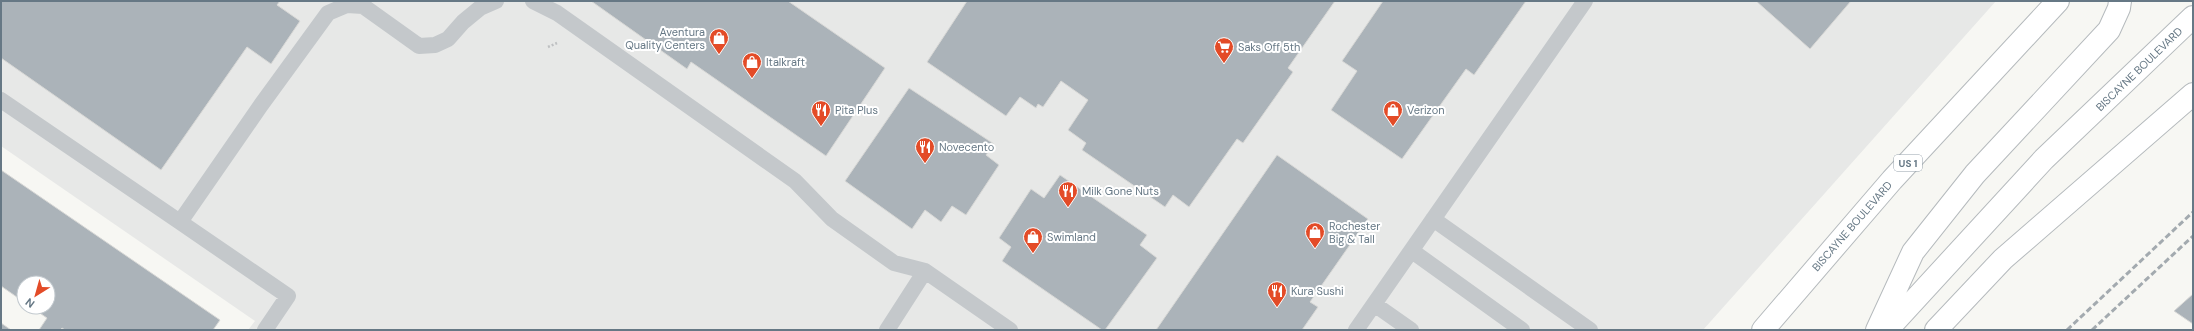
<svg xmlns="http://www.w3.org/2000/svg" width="2194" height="331" font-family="'DM Sans',sans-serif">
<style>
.built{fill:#e7e8e7}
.building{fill:#abb3b9;stroke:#d8d8d6}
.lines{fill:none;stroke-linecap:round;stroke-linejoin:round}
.primary-casing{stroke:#b5babd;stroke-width:24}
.path{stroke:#bec0c2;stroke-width:2.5;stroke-dasharray:2 2;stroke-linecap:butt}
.lane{stroke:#c4c8cb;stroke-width:16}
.primary{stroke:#fff;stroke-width:22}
.rail{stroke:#a3aaaf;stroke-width:3;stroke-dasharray:6 3;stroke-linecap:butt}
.labels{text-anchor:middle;stroke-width:4;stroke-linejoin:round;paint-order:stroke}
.shield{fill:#fff;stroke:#94a0aa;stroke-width:1}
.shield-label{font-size:10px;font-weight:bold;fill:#667885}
.poi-label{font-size:11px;fill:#667885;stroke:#fff;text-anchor:start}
.street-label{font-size:11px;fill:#667885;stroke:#fff}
</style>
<rect width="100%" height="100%" fill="#f7f7f3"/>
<path class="built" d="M1 1H1996L1703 330H248L255 321 1 146Z"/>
<path class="building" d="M1 1H280L277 5 300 21 271 64 247 47 161 170 1 58Z
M591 1H788L885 68 826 156 691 62 687 69Z
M967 1H1335L1288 68 1293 72 1243 143 1237 139 1189 207 1173 195 1165 207 1082 150 1086 143 1068 130 1088 100 1061 81 1043 107 1038 104 1036 108 1020 97 1006 116 927 62Z
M1383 1H1526L1474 75 1466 69 1402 159 1331 110 1357 71 1342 61Z
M1756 1H1851L1810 49Z
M909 88 994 144 986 155 999 165 966 215 952 206 941 222 925 210 912 229 845 181Z
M1277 155 1368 219 1310 302 1318 307 1302 330H1156Z
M1 170 220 320 213 330H65L62 328 60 330H39L47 318 31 307H48V283H24V302L1 286Z
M1060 175 1147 235 1140 245 1157 258 1105 330H1102L1002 261 1011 247 999 238 1031 189 1044 198Z
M2193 294V324L2174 311Z
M1 323 11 330H1Z"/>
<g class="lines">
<g class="primary-casing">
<path id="primary" d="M1763 330 1892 180 2058 1
M1877 330 1913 252 1975 174 2109 30 2119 8 2120 1
M1887 330 2044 159 2193 17
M1936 330 2003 259 2193 94"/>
</g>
<path class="path" d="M548 47 557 43"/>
<path class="lane" d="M533 1 557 13 795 181 832 219 894 263 925 271 1010 330
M1 100 180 222
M1433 219 1590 330
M1412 251 1522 330
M1374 304 1411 330
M265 330 288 296 180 222 261 105 328 13 347 5 363 6 419 46 435 45 448 39 463 22 480 8 496 1
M887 330 925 271
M1356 330 1585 1"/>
<use href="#primary" class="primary"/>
<path class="rail" d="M2067 330 2193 212
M2092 330 2193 236"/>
</g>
<defs>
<g id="shop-pin" transform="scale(1)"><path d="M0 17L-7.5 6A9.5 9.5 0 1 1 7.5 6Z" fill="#e34b27" stroke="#fff"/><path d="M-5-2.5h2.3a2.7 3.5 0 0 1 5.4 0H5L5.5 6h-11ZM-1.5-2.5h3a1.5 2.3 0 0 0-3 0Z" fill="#fff"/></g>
<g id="supermarket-pin" transform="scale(1)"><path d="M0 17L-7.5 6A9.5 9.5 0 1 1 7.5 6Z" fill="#e34b27" stroke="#fff"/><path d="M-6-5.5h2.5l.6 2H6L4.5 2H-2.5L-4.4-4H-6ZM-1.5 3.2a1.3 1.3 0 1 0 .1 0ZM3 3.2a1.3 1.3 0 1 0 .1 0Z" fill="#fff"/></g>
<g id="restaurant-pin" transform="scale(1)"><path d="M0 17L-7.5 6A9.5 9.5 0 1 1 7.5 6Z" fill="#e34b27" stroke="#fff"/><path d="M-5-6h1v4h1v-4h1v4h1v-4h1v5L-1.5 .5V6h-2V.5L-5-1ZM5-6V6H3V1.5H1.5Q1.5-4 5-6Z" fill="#fff"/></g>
</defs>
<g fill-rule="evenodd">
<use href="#shop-pin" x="719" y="38"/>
<use href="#supermarket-pin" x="1224" y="47"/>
<use href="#shop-pin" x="752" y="62"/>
<use href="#restaurant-pin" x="821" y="110"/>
<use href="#shop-pin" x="1393" y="110"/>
<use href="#restaurant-pin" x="925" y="147"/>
<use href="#restaurant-pin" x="1068" y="191"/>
<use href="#shop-pin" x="1315" y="232"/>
<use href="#shop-pin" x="1033" y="237"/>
<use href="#restaurant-pin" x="1277" y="291"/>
</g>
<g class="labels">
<rect class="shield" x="1894" y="155" width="28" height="16" rx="3"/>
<g class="shield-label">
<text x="1908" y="167">US 1</text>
</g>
<g class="poi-label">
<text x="705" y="36" text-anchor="end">Aventura<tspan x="705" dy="13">Quality Centers</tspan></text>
<text x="1238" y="51">Saks Off 5th</text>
<text x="766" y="66">Italkraft</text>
<text x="835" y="114">Pita Plus</text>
<text x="1407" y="114">Verizon</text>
<text x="939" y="151">Novecento</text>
<text x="1082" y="195">Milk Gone Nuts</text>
<text x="1329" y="230">Rochester<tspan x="1329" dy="13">Big &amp; Tall</tspan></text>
<text x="1047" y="241">Swimland</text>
<text x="1291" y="295">Kura Sushi</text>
</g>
<g class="street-label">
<text transform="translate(2139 69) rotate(-44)" y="4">BISCAYNE BOULEVARD</text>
<text transform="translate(1852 226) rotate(-49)" y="4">BISCAYNE BOULEVARD</text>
</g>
</g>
<rect width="2194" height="331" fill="none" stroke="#667885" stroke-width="4"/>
<g transform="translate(36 295) rotate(217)"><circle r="19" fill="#ffffff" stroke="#c2c9ce"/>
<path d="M0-3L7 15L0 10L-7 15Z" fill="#e34b27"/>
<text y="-6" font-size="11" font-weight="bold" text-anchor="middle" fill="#667885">N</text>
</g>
</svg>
